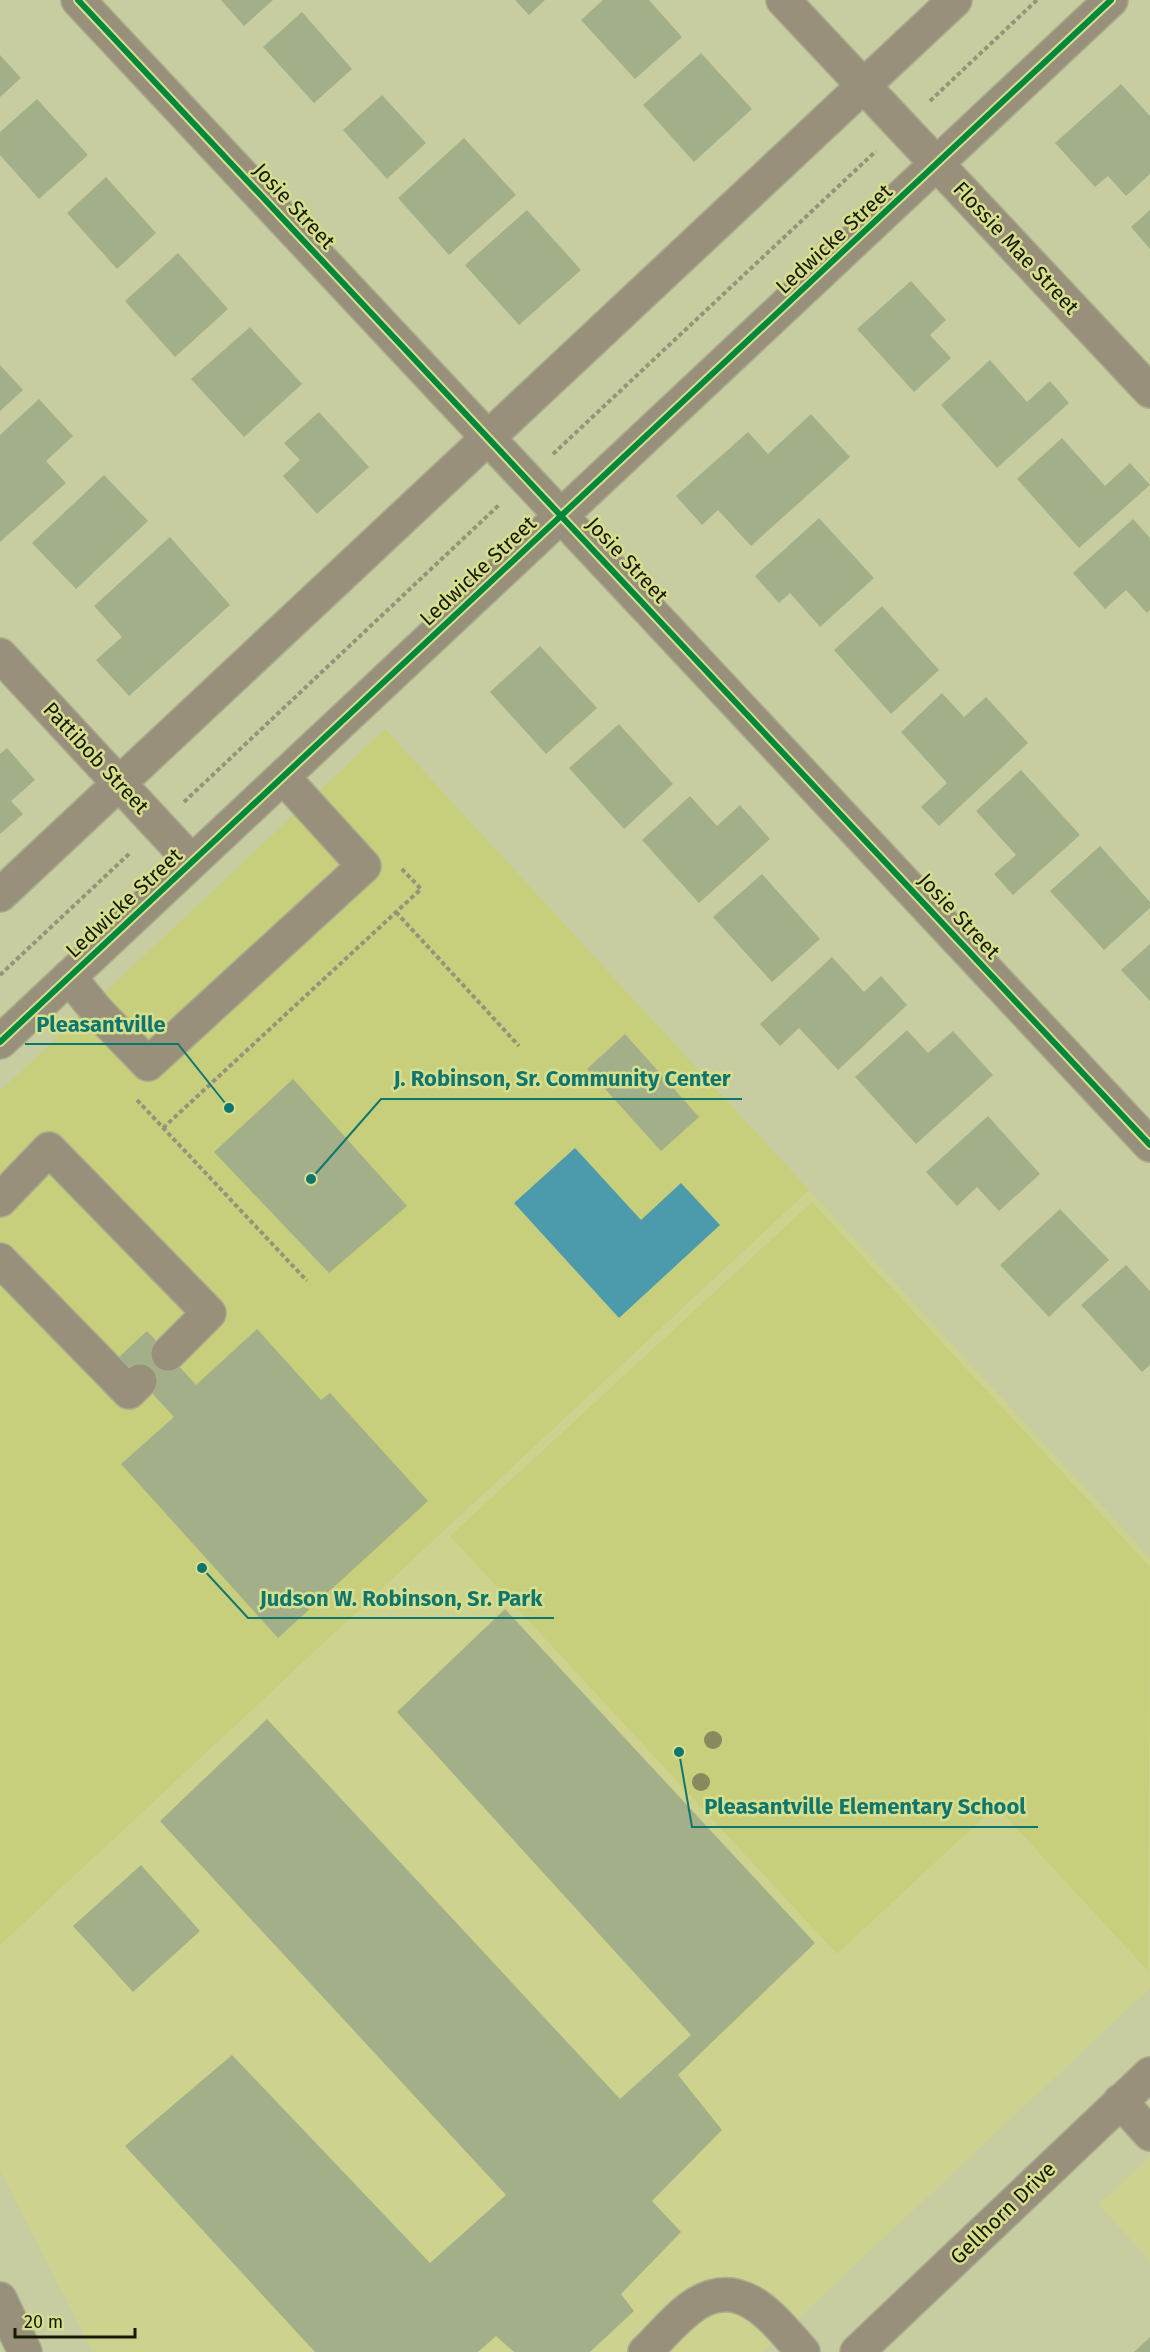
<svg xmlns="http://www.w3.org/2000/svg" width="1150" height="2352" font-family="'Fira Sans',sans-serif">
<style>
.built{fill:#cdd38f}
.green{fill:#c7cf7d}
.water{fill:#4c9bad}
.building{fill:#a2af88}
.lines{fill:none;stroke-linecap:round;stroke-linejoin:round}
.minor-casing{stroke:#a9ad8b;stroke-width:36}
.path{stroke:#96937b;stroke-width:4;stroke-dasharray:4.5 3;stroke-linecap:butt}
.minor{stroke:#99907c;stroke-width:33}
.cycleway-casing{stroke:#d7df8f;stroke-width:10}
.cycleway{stroke:#00873e;stroke-width:6}
.tree{fill:#878a5d}
.labels{text-anchor:middle;stroke-width:5;stroke-linejoin:round;paint-order:stroke}
.street-label{font-size:21px;fill:#171900;stroke:#d7df8f}
.leader{fill:none;stroke:#0f766e;stroke-width:2}
.callout-dot{fill:#0f766e;stroke:#d7df8f;stroke-width:2}
.callout-label{font-size:22px;text-anchor:middle;font-weight:bold;fill:#0f766e;stroke:#d7df8f;stroke-width:5;stroke-linejoin:round;paint-order:stroke}
</style>
<rect width="100%" height="100%" fill="#c8cda1"/>
<path class="built" d="M809 1190 1150 1558V1988L762 2352H93L0 2170V1945Z
M1150 2157V2260L1099 2205Z"/>
<path class="green" d="M385 729 809 1190 0 1945V1091Z
M812 1202 1150 1567 1148 1971 996 1806 837 1954 450 1536Z"/>
<path class="water" d="M575 1148 641 1220 681 1183 720 1225 619 1318 514 1203Z"/>
<path class="building" d="M221 0H273L244 26Z
M515 0H545L529 15Z
M603 0H649L682 37 635 79 581 20Z
M302 12 352 69 314 103 263 47Z
M701 53 752 109 694 162 643 105Z
M0 55 21 78 0 97Z
M1121 84 1150 116V174L1126 196 1108 176 1095 187 1055 143Z
M382 95 426 143 387 179 343 130Z
M37 99 88 155 39 199 0 155V132Z
M464 138 516 195 449 255 398 198Z
M106 177 156 233 117 269 67 213Z
M527 210 581 270 519 325 465 265Z
M1150 210V249L1131 227Z
M178 253 228 309 175 357 125 301Z
M911 281 946 320 930 335 951 358 914 392 857 329Z
M250 327 302 384 244 437 191 379Z
M990 360 1027 402 1050 381 1069 403 997 468 941 405Z
M0 365 23 390 0 411Z
M39 399 73 436 46 461 66 483 0 542V435Z
M319 412 369 467 317 514 283 476 300 460 284 443Z
M811 414 850 457 751 546 718 510 702 525 676 496 748 432 768 454Z
M1062 438 1105 486 1130 463 1150 485 1079 548 1017 479Z
M104 475 148 521 76 589 32 543Z
M819 518 874 578 820 627 790 593 779 603 755 576Z
M1133 519 1150 538V610L1147 613 1126 590 1105 609 1073 573Z
M170 537 230 605 129 696 96 660 122 637 94 606Z
M882 606 939 670 891 714 834 650Z
M540 646 597 708 546 754 490 692Z
M942 693 964 717 986 697 1028 743 939 826 921 807 947 783 901 732Z
M619 724 673 784 624 829 569 768Z
M7 748 35 780 11 801 23 814 0 834V754Z
M1021 770 1080 835 1013 895 994 874 1016 855 976 811Z
M690 796 717 826 740 805 770 839 699 903 642 840Z
M1100 846 1150 902V908L1104 950 1050 891Z
M762 874 820 939 772 982 713 917Z
M1150 944V1001L1121 970Z
M832 957 864 992 881 976 907 1005 838 1070 799 1028 780 1046 760 1024Z
M907 1030 928 1053 953 1031 993 1075 916 1144 855 1077Z
M625 1034 699 1117 661 1151 587 1069Z
M293 1079 407 1206 329 1273 214 1152Z
M988 1116 1040 1174 999 1211 977 1187 957 1206 926 1172Z
M1060 1209 1109 1260 1049 1317 1000 1265Z
M1126 1265 1150 1291V1365L1142 1372 1081 1305Z
M257 1329 321 1400 330 1393 428 1501 278 1638 121 1464 174 1417 119 1357 147 1331 196 1385Z
M505 1609 815 1943 678 2075 722 2130 652 2201 681 2232 621 2294 634 2311 590 2352H514L496 2336 478 2352H315L125 2146 232 2055 430 2263 506 2195 160 1821 267 1719 620 2099 691 2035 397 1712Z
M141 1865 200 1931 133 1992 73 1926Z
M1150 2337V2352H1134Z"/>
<g class="lines">
<g class="minor-casing">
<path id="minor" d="M78 0 1150 1145
M783 0 1150 391
M0 655 192 862
M0 895 955 0
M69 977 97 1011 148 1064 364 866 283 777
M0 1042 1111 0
M0 1200 49 1149 209 1313 168 1354
M0 1260 129 1392 140 1381
M1120 2101 1150 2134
M0 2299 25 2352
M645 2352C661 2337 677 2316 696 2304 743 2275 775 2321 803 2352
M857 2352 1150 2074"/>
</g>
<path class="path" d="M930 101 1037 0
M553 454 876 151
M184 802 500 504
M396 912 519 1046
M0 975 131 852
M137 1100 307 1281
M163 1128 421 889 400 867"/>
<use href="#minor" class="minor"/>
<g class="cycleway-casing">
<path id="cycleway" d="M78 0 1150 1145
M0 1042 1111 0"/>
</g>
<use href="#cycleway" class="cycleway"/>
</g>
<g class="tree">
<circle cx="713" cy="1740" r="9"/>
<circle cx="701" cy="1782" r="9"/>
</g>
<g class="labels">
<g class="street-label">
<text transform="translate(294 206) rotate(47)" y="7">Josie Street</text>
<text transform="translate(834 239) rotate(-43)" y="7">Ledwicke Street</text>
<text transform="translate(1016 248) rotate(47)" y="7">Flossie Mae Street</text>
<text transform="translate(627 560) rotate(47)" y="7">Josie Street</text>
<text transform="translate(478 571) rotate(-43)" y="7">Ledwicke Street</text>
<text transform="translate(96 758) rotate(47)" y="7">Pattibob Street</text>
<text transform="translate(124 903) rotate(-43)" y="7">Ledwicke Street</text>
<text transform="translate(959 916) rotate(47)" y="7">Josie Street</text>
<text transform="translate(1003 2213) rotate(-44)" y="7">Gellhorn Drive</text>
</g>
</g>
<path class="leader" d="M229 1108L178 1044H25M311 1179L381 1099H742M202 1568L248 1618H554M679 1752L692 1827H1038"/>
<g class="callout-dot">
<circle cx="229" cy="1108" r="6"/>
<circle cx="311" cy="1179" r="6"/>
<circle cx="202" cy="1568" r="6"/>
<circle cx="679" cy="1752" r="6"/>
</g>
<g class="callout-label">
<text x="101" y="1032">Pleasantville</text>
<text x="562" y="1086">J. Robinson, Sr. Community Center</text>
<text x="401" y="1606">Judson W. Robinson, Sr. Park</text>
<text x="865" y="1814">Pleasantville Elementary School</text>
</g>
<path d="M15 2328v9h120v-9" fill="none" stroke="#171900" stroke-width="3"/>
<text x="24" y="2328" font-size="18" fill="#171900" stroke="#d7df8f" stroke-width="4.5" paint-order="stroke">20 m</text>
</svg>
